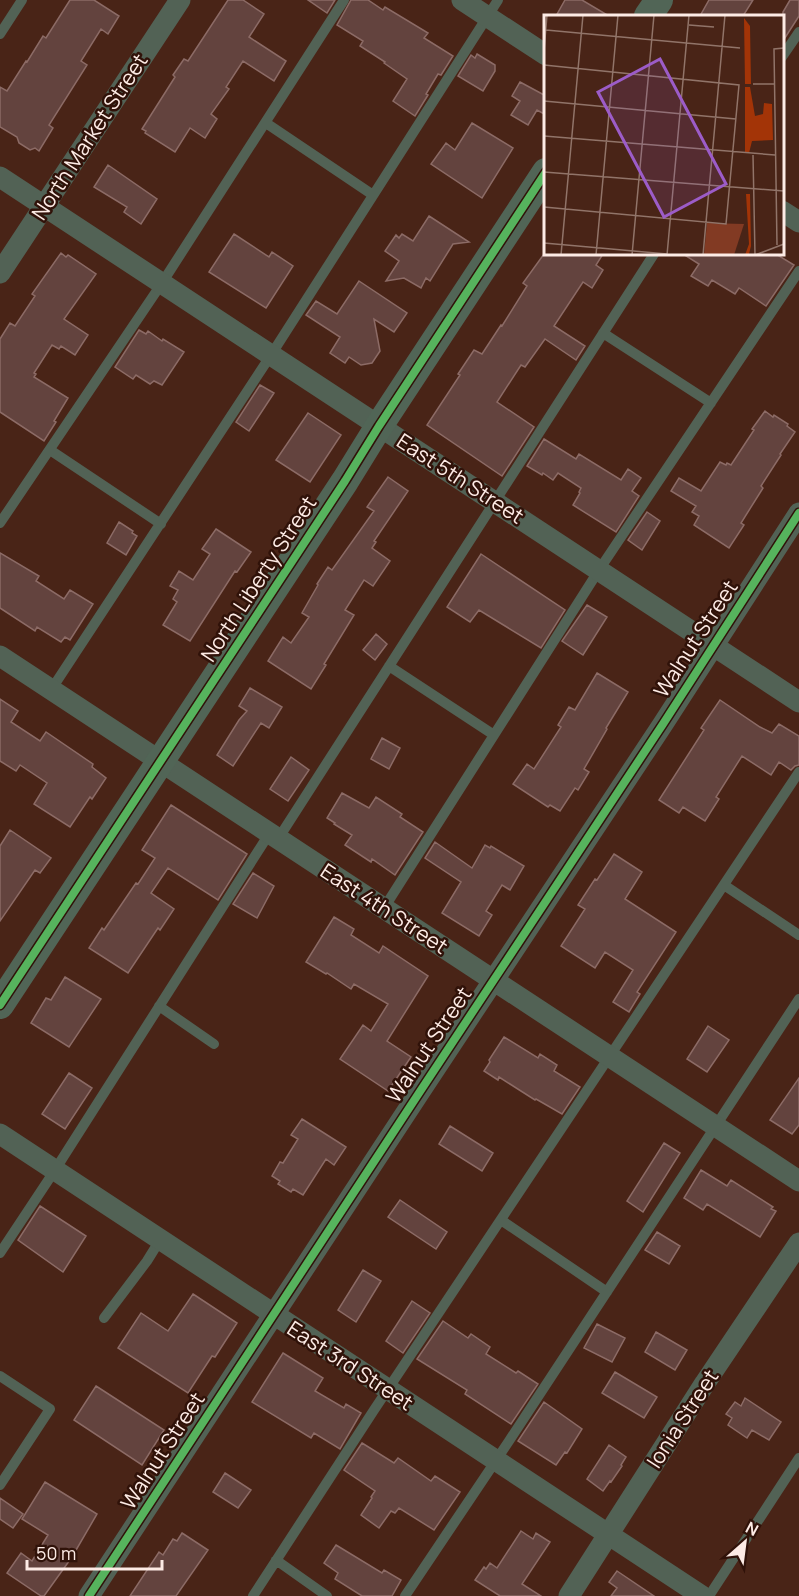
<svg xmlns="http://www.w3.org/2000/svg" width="799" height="1596" font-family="Manrope,sans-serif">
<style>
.building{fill:#63433e;stroke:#8c6b66;stroke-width:1.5}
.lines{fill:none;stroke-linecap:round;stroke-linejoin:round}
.lane{stroke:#526255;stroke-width:10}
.street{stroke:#526255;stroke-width:21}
.secondary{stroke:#516556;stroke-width:28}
.cycleway-casing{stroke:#301209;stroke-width:11}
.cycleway{stroke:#56b35d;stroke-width:8}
.labels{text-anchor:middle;stroke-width:5;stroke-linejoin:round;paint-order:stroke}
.street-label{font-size:21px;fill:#fdebe5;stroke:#301209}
.inset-road{fill:none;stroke:#917469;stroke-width:1.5}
.view{fill:#9c5cc8;fill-opacity:0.15;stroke:#9c5cc8;stroke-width:3}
.inset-edge{fill:none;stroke:#fdebe5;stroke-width:3}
</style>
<rect width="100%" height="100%" fill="#492417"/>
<path class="building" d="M70 0H94L119 16 108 34 101 29 81 61 87 65 49 125 53 128 39 151 35 148 30 150 19 143 17 137 0 127V87L7 91 26 61 27 62 43 36 46 38Z
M228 0H243L264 14 249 37 286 61 274 81 243 61 226 87 229 89 211 114 217 119 205 138 190 128 175 152 145 133 146 131 142 129 175 77 173 75 184 59 188 61Z
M308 0H335L327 13Z
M351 0H368L383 10 385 7 428 33 424 38 453 56 441 75 438 74 426 94 428 95 415 116 393 101 407 79 384 63 385 62 360 46 363 41 337 25Z
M565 0H582L609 16H556Z
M709 0H753L743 16H700Z
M790 0H799V16L783 41V12Z
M477 54 495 65V71L483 91 458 76 471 55 475 58Z
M520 82 546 96V115L537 110 528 125 511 115 520 101 512 96Z
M472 123 513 148 482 198 431 164 446 143 455 150Z
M108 165 157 199 141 224 124 212 127 207 94 187Z
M429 216 469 242 453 244 430 281 426 278 421 288 404 278 386 281 399 261 385 251 396 235 399 238 402 234 413 241Z
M234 234 269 257 272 252 293 266 266 308 209 272Z
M61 253 66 257 68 255 96 274 64 319 88 335 75 355 61 346 59 349 52 345 34 373 36 374 34 377 68 398 54 421 56 422 44 441 0 412V339L10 323 15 326 35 296 32 294Z
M544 254H603L596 265 603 270 592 288 583 282 554 326 585 346 576 360 545 339 525 367 521 365 497 402 534 427 502 476 427 425 460 375 458 374 474 350 482 354 501 325 502 326 527 286 523 283Z
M683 254H776L794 265 766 306 739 288 735 294 712 280 708 286 691 276 699 264Z
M359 281 407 313 394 332 374 319 380 351 372 363 361 365 349 357 345 363 330 353 340 337 306 315 316 301 337 314Z
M139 330 146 334 148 331 162 341 163 339 184 352 162 385 154 381 150 384 136 375 133 379 115 367Z
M260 385 274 393 249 431 236 422Z
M765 411 773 417 774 415 788 424 787 426 795 432 780 454 781 455 761 486 763 488 741 523 744 525 729 548 694 525 699 516 692 512 696 506 671 491 679 478 701 491 720 462 726 465 727 463 731 465 754 430 752 429Z
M308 413 341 435 310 482 276 460Z
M544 439 576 459 579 454 621 480 628 469 641 478 632 491 639 496 616 532 573 505 580 493 579 492 581 488 558 473 553 480 543 473 542 475 527 466Z
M388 477 408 491 374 541 376 542 372 548 390 561 373 586 364 580 345 610 354 615 324 664 326 665 311 689 268 661 283 637 291 643 309 617 302 613 318 585 317 584 328 567 332 570 374 511 367 507Z
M647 512 660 521 642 550 628 540Z
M119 522 133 531 132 533 137 536 126 555 107 543Z
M216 529 251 552 237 572 235 571 190 641 163 625 177 602 173 599 178 590 170 586 179 571 193 580 210 554 202 549Z
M0 553 39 576 36 581 64 599 70 590 93 604 70 640 65 637 61 642 37 627 35 631 0 608Z
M481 554 565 610 541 648 479 610 470 622 447 607Z
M587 605 607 617 583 655 562 641Z
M376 634 387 644 375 660 363 650Z
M597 673 628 692 606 728 607 729 584 769 589 772 578 790 575 788 560 811 550 805 548 807 513 784 527 764 534 769 561 727 558 725 569 707 575 710Z
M250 688 282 707 269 728 261 723 233 766 217 755 239 720 247 711 239 706Z
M0 699 18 711 11 722 40 741 46 732 93 764 92 767 106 778 92 799 90 797 70 827 34 804 47 783 20 765 16 771 0 761Z
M720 700 760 727 772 733 779 724 799 736V765L795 766 791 770 779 762 771 775 742 756 716 797 719 799 705 821 683 807 679 813 659 800 704 730 701 728Z
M382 738 400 748 389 769 371 759Z
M291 757 309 770 288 801 270 789Z
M342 793 369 808 376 797 402 814 400 817 423 832 395 875 372 859 371 862 345 845 352 835 334 824 335 823 327 818Z
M171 805 247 854 218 900 168 868 151 893 174 909 160 930 158 928 128 973 89 948 102 928 104 930 136 883 138 884 155 858 142 850Z
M10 830 51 858 40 873 35 870 0 921V846Z
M435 842 472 868 485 845 490 848 491 846 524 866 510 890 502 885 486 911 492 915 479 936 442 913 461 882 425 858Z
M614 854 642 872 625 899 676 932 637 992 640 994 629 1012 613 1002 633 970 605 952 595 968 561 946 585 909 578 905 595 879 597 880Z
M253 873 274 886 257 918 233 904Z
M334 917 354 929 351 935 379 953 383 946 428 976 387 1041 411 1057 388 1091 340 1059 363 1025 371 1031 388 1004 354 984 351 989 327 973 326 974 306 962Z
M65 977 101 999 69 1047 31 1023 46 998 51 1000Z
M708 1026 729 1040 707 1072 687 1059Z
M504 1037 538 1058 540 1054 557 1065 554 1071 580 1087 562 1114 536 1099 535 1100 499 1077 498 1080 484 1071 490 1062 489 1060Z
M69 1073 92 1088 65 1129 42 1114Z
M799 1078V1125L792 1134 770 1120Z
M302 1119 346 1147 334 1165 326 1159 303 1195 293 1189 291 1192 278 1184 280 1181 272 1176 280 1162 283 1163 298 1139 291 1135Z
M450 1126 493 1153 482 1171 439 1144Z
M664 1143 680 1153 643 1212 627 1201Z
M701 1170 727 1186 731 1180 773 1207 771 1209 776 1211 760 1237 707 1204 703 1210 684 1198Z
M400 1200 447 1232 436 1249 388 1217Z
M40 1206 86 1236 63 1272 18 1240Z
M657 1232 680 1246 669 1264 645 1250Z
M363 1270 381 1281 356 1322 338 1310Z
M193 1294 237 1323 215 1357 212 1356 188 1393 118 1348 141 1313 168 1331Z
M412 1301 430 1313 403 1353 386 1341Z
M443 1321 468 1338 471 1334 490 1347 486 1354 516 1373 518 1371 538 1384 511 1424 465 1394 467 1390 417 1359Z
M597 1324 625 1338 612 1362 584 1348Z
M656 1332 687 1350 675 1370 645 1352Z
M283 1353 323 1378 315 1391 344 1408 346 1404 361 1413 340 1449 314 1433 311 1438 252 1402Z
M615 1372 657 1397 644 1418 602 1393Z
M96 1386 164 1430 142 1465 74 1420Z
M745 1398 781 1422 769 1440 752 1430 747 1438 728 1425 732 1418 726 1414 735 1402 741 1406Z
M544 1402 582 1429 567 1453 565 1452 556 1465 518 1441Z
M362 1443 394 1463 398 1458 431 1481 435 1476 460 1492 434 1530 399 1508 395 1513 391 1511 379 1528 361 1515 372 1498 371 1497 375 1491 344 1470Z
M609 1445 626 1457 621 1465 622 1466 611 1482 610 1481 603 1491 587 1479Z
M225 1473 251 1490 238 1508 213 1492Z
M45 1482 97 1514 72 1557 44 1596H41L7 1573 21 1553 32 1561 48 1535 22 1519Z
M0 1498 23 1514 13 1528 0 1519Z
M521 1531 533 1539 536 1533 550 1542 522 1584 541 1596H500L475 1580 484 1567 486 1569 490 1563 497 1568Z
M182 1533 208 1550 176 1596H130L159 1552 163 1555 173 1539 177 1541Z
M336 1545 382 1573 384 1570 401 1580 392 1596H362L335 1579 338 1573 324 1563Z
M617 1571 654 1596H611L617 1588 609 1582Z"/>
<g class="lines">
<path class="lane" d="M0 34 22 0
M782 57 799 32
M266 123 373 195
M603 333 711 403
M50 450 161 524
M0 523 162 283 344 0
M389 666 494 735
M51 690 271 355 498 0
M278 839 654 254
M724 885 799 935
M384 908 599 570 799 271
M159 1006 214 1044
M501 1220 607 1292
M0 1253 55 1170 269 834
M104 1318 147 1261 160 1240
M0 1376 50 1409 0 1485
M276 1560 327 1596
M253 1596 374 1410 799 772
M405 1596 509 1441 799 999
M709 1596 799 1458"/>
<path class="street" d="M462 0 546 55
M0 177 799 702
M782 211 799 222
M0 273 180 0
M0 656 799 1181
M0 1134 702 1596
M89 1596 419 1093 663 724 799 513
M569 1596 705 1383 799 1243"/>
<path class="secondary" d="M648 16 659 0
M0 1005 345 481 379 426 546 172"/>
<g class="cycleway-casing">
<path id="cycleway" d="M0 1005 345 481 379 426 546 172
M89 1596 419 1093 663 724 799 513"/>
</g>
<use href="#cycleway" class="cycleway"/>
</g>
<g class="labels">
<g class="street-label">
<text transform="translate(90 137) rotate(-57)" y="7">North Market Street</text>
<text transform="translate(460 479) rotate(33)" y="7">East 5th Street</text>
<text transform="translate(259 579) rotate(-57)" y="7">North Liberty Street</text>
<text transform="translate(696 639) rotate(-57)" y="7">Walnut Street</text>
<text transform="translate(384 909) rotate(33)" y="7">East 4th Street</text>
<text transform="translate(429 1045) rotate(-56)" y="7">Walnut Street</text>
<text transform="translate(350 1366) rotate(33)" y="7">East 3rd Street</text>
<text transform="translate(683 1419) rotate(-57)" y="7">Ionia Street</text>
<text transform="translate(163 1451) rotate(-57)" y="7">Walnut Street</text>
</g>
</g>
<g transform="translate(544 15)">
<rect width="240" height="240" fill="#492417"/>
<path d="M163 208 200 209 190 240H160Z" fill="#823a23"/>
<path d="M200 3 206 11 207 69H201ZM201 72H206L211 101 219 99 220 88 228 89 229 125 208 126 205 138H201ZM202 179H206L207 231 205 239 201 240 205 229Z" fill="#a33407"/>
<path class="inset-road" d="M145 10 170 12M2 15 196 33M0 36 3 0M0 50 195 70 182 209 0 192M209 69H230M0 86 192 104M0 121 231 140M209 140 211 240 240 229M0 157 240 176M0 228 123 239M233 230 230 34 240 33M17 240 39 0M52 240 74 0M88 240 110 0M123 240 145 0M159 240 181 0"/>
<path class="view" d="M116 44 182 169 120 202 54 77Z"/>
<rect width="240" height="240" class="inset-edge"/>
</g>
<g transform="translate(745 1542) rotate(28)" stroke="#301209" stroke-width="4.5" paint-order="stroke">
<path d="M0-4.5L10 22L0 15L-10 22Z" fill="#fdebe5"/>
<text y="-9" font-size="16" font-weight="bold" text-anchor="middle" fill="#fdebe5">N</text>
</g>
<path d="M27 1560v9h135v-9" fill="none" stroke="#fdebe5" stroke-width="3"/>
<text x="36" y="1560" font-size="18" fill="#fdebe5" stroke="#301209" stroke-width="4.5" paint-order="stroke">50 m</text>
</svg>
